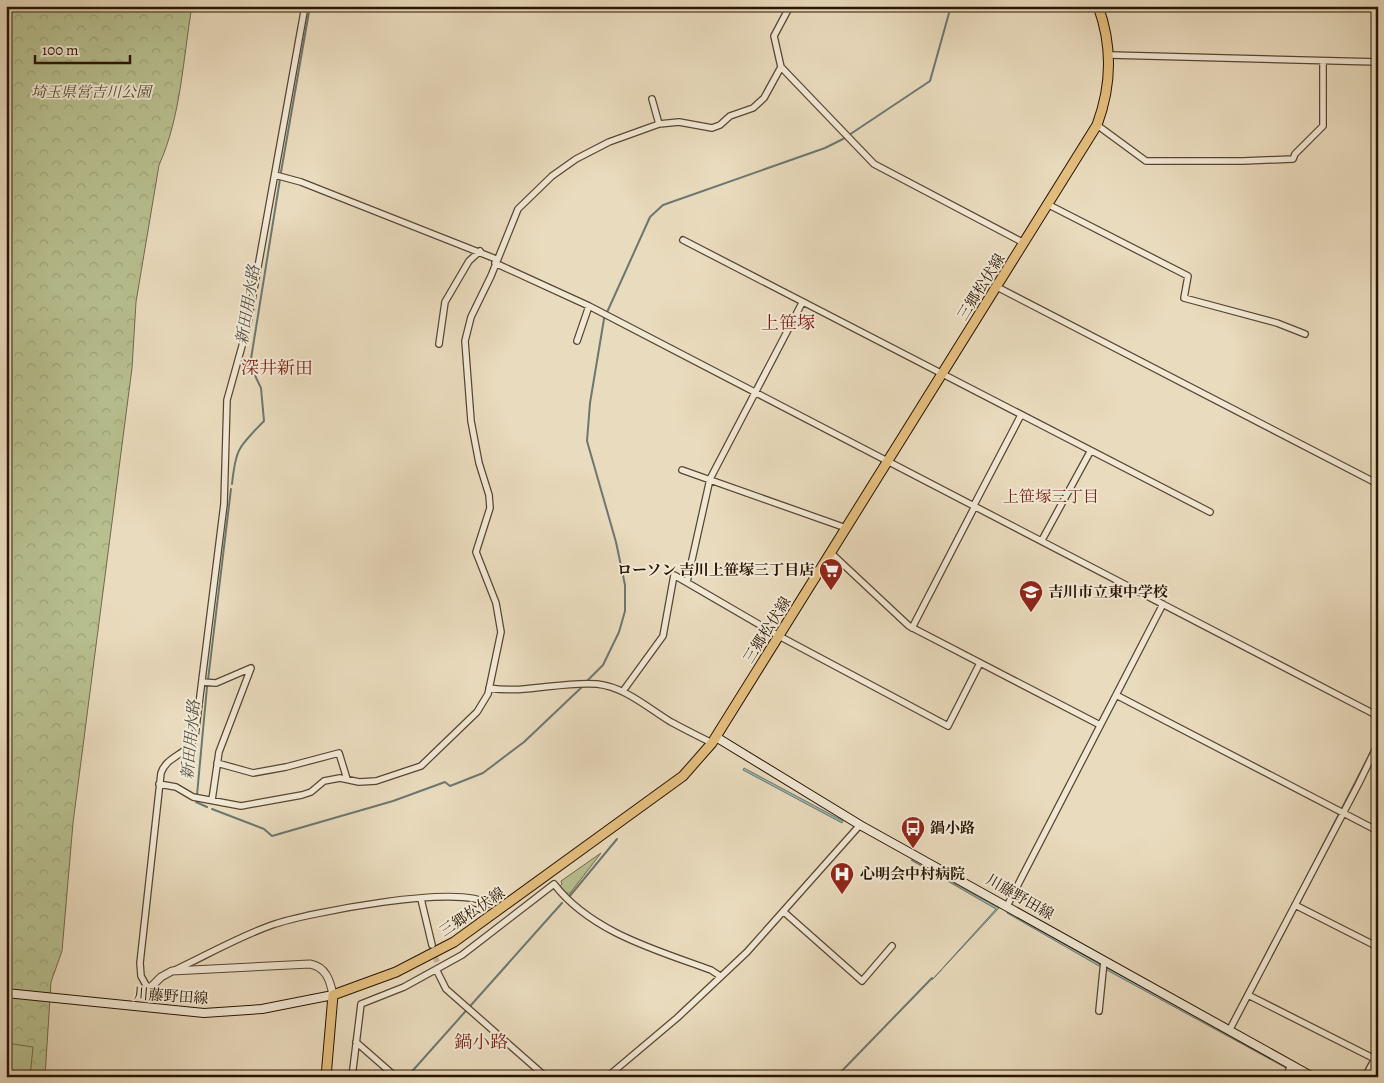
<svg xmlns="http://www.w3.org/2000/svg" width="1384" height="1083" font-family="Alegreya,'Noto Serif JP',serif">
	<style>
		.forest { fill: url(#forest-crowns); stroke: #706a4a }
		.pitch { fill: #b8c090; stroke: #706a4a }
		.water { fill: #9ab9b9; stroke: #6d7770 }
		.lines { fill: none; stroke-linecap: round; stroke-linejoin: round }
		.stream { stroke: #6d7770; stroke-width: 2 }
		.minor-tunnel { stroke: #c3b398; stroke-width: 5.5; stroke-dasharray: 5.5 3; stroke-linecap: butt }
		.minor-casing { stroke: #594632; stroke-width: 8 }
		.tertiary-casing { stroke: #594632; stroke-width: 9 }
		.secondary-casing { stroke: #291503; stroke-width: 10 }
		.primary-casing { stroke: #291503; stroke-width: 11 }
		.minor { stroke: #f1e8d4; stroke-width: 5.5 }
		.tertiary { stroke: #f1e8d4; stroke-width: 7 }
		.secondary { stroke: #f1e8d4; stroke-width: 8 }
		.primary { stroke: #e4be7e; stroke-width: 9 }
		.labels { text-anchor: middle; dominant-baseline: central; stroke-width: 4; stroke-linejoin: round; paint-order: stroke }
		.park-label { font-size: 15px; font-style: italic; fill: #54482d; stroke: #f1e8d4 }
		.street-label { font-size: 15px; fill: #291503; stroke: #f1e8d4 }
		.poi-label { font-size: 15px; font-weight: bold; fill: #291503; stroke: #f1e8d4; text-anchor: start }
		.water-label { font-size: 16px; font-style: italic; fill: #514e43; stroke: #f1e8d4 }
		.neighbourhood-label { font-size: 16px; fill: #7a1f14; stroke: #f1e8d4 }
		.quarter-label { font-size: 18px; fill: #7a1f14; stroke: #f1e8d4 }
	</style>
	<defs>
		<pattern id="forest-crowns" width="20" height="18" patternUnits="userSpaceOnUse" patternTransform="scale(1.25)"><rect width="20" height="18" fill="#b8c090"/><path d="M2 6a3 3 0 1 1 6 0M12 15a3 3 0 1 1 6 0" fill="none" stroke="#9ea47b"/></pattern>
	</defs>
	<rect width="100%" height="100%" fill="#e9dbbd"/>
	<filter id="stains"><feTurbulence type="fractalNoise" baseFrequency=".004" numOctaves="4"/><feColorMatrix values="0 0 0 0 .2 0 0 0 0 .09 0 0 0 0 .02 0 0 0 .5 -.17"/></filter>
	<radialGradient id="worn" r=".72"><stop offset=".6" stop-color="#630" stop-opacity="0"/><stop offset="1" stop-color="#630" stop-opacity=".3"/></radialGradient>
	<path class="forest" d="M6 6H192C183 58 181 117 159 165L136 302 132 368 73 823 62 951 51 982 45 1077H6Z
		M601 853 568 896 560 886 562 884 561 881Z"/>
	<path class="pitch" d="M6 1043 33 1047 30 1077H6Z"/>
	<path class="water" d="M744 768 843 821 842 823 743 770Z
		M911 860 999 908 932 980 996 909Z
		M1007 911 1100 964 1099 966 1007 913Z
		M1106 967 1287 1066 1286 1068 1105 969Z"/>
	<g class="lines">
		<path class="stream" d="M281 172 310 6
			M232 484C236 447 239 447 264 421L261 388 250 365 280 179
			M208 680 231 489
			M586 682 603 665 619 632 625 611V585L616 542 587 441 590 403 604 319 650 217 663 205 825 148 843 139 930 81 951 6
			M197 795 207 687
			M196 802 207 807
			M212 809 264 829 272 836 393 801 445 782 450 786 483 773 524 742 583 686
			M1300 890 1378 738
			M569 897 617 839
			M407 1077 562 903
			M836 1077 932 978"/>
		<path class="minor-tunnel" d="M433 949 437 962"/>
		<g class="minor-casing">
			<path id="minor" d="M996 6H1035
				M1110 55 1378 62
				M781 67 874 164 1024 243
				M652 99 659 124
				M1097 125 1146 161H1243L1293 159 1295 154 1323 126V61
				M275 175 301 182 496 259
				M1049 205 1188 276 1184 298 1277 323 1305 334
				M683 240 1210 512
				M495 263 589 306 1378 716
				M997 287 1378 484
				M577 341 589 306
				M439 344 445 302 469 261 480 251
				M682 470 846 528
				M974 505 1021 415
				M1042 540 1090 452
				M831 553 909 626 1100 725
				M687 582 710 479 802 303
				M912 628 975 506
				M202 682 216 683 251 668 219 752 212 800
				M489 688C526 694 561 681 597 684 625 687 648 708 671 722 684 729 698 736 712 743
				M623 691 663 636 674 575 779 636 948 726 980 663
				M1116 695 1378 831
				M217 763 253 773 286 767 339 753 347 779
				M159 784 176 787 193 797 241 806 302 795 311 792 324 781 340 778 359 782 376 781 421 766 477 712 488 694 501 632 496 603 476 552 490 508 489 495 479 463 471 421 465 341 471 317 491 276 518 209 552 176 576 159 609 142 659 124 679 122 712 128 720 125 730 116 753 108 764 98 781 67 774 36 790 6
				M421 899 432 945
				M1295 905 1378 947
				M1007 906 1163 604
				M784 912 862 981 892 946
				M175 970C207 955 238 937 272 925 306 913 462 883 488 904
				M437 971 446 989 546 1077
				M147 987 141 976 140 963 161 773C167 755 189 755 195 736L224 504 227 400 247 328 305 6
				M1248 995 1375 1059
				M1099 1011 1104 961
				M1229 1031 1359 783 1378 744
				M356 1042 396 1077
				M352 1077 361 1004 404 987 462 955 554 884C591 932 656 950 711 970L720 976
				M607 1077 677 1018 747 952 860 825
				M1288 1077 1290 1064
				M1365 1077 1378 1053"/>
		</g>
		<g class="tertiary-casing">
			<path id="tertiary" d="M147 987H151L161 977 172 971 310 964C326 967 330 980 333 995"/>
		</g>
		<g class="secondary-casing">
			<path id="secondary" d="M716 737 860 825 1313 1077
				M6 993 204 1013 262 1009 333 995"/>
		</g>
		<g class="primary-casing">
			<path id="primary" d="M326 1077 333 995 396 972 454 942 683 776 712 743 1097 125C1112 85 1113 47 1098 6"/>
		</g>
		<use href="#minor" class="minor"/>
		<use href="#tertiary" class="tertiary"/>
		<use href="#secondary" class="secondary"/>
		<use href="#primary" class="primary"/>
	</g>
	<defs>
		<g id="supermarket-pin" transform="scale(1.25)"><path d="M0 17L-7.5 6A9.5 9.5 0 1 1 7.5 6Z" fill="#8f2418" stroke="#f1e8d4"/><path d="M-6-5.5h2.5l.6 2H6L4.5 2H-2.5L-4.4-4H-6ZM-1.5 3.2a1.3 1.3 0 1 0 .1 0ZM3 3.2a1.3 1.3 0 1 0 .1 0Z" fill="#fff"/></g>
		<g id="school-pin" transform="scale(1.25)"><path d="M0 17L-7.5 6A9.5 9.5 0 1 1 7.5 6Z" fill="#8f2418" stroke="#f1e8d4"/><path d="M0-5L7-2L0 1L-7-2ZM-4 1L0 2.5L4 1V4Q0 6-4 4Z" fill="#fff"/></g>
		<g id="bus-pin" transform="scale(1.25)"><path d="M0 17L-7.5 6A9.5 9.5 0 1 1 7.5 6Z" fill="#8f2418" stroke="#f1e8d4"/><path d="M-5-6H5V4H4V6H2V4H-2V6H-4V4H-5ZM-3.5-4V0h7V-4ZM-3.5 1.2v1.5H-2V1.2ZM2 1.2v1.5H3.5V1.2Z" fill="#fff"/></g>
		<g id="hospital-pin" transform="scale(1.25)"><path d="M0 17L-7.5 6A9.5 9.5 0 1 1 7.5 6Z" fill="#8f2418" stroke="#f1e8d4"/><path d="M-5-5h3v3.5h4V-5h3V5h-3V1.5h-4V5h-3Z" fill="#fff"/></g>
	</defs>
	<g fill-rule="evenodd">
		<use href="#supermarket-pin" x="831" y="570"/>
		<use href="#school-pin" x="1031" y="592"/>
		<use href="#bus-pin" x="913" y="828"/>
		<use href="#hospital-pin" x="842" y="874"/>
	</g>
	<g class="labels">
		<g class="park-label">
			<text x="91" y="92">埼玉県営吉川公園</text>
		</g>
		<g class="street-label">
			<text transform="translate(981 287) rotate(-58)">三郷松伏線</text>
			<text transform="translate(767 630) rotate(-58)">三郷松伏線</text>
			<text transform="translate(1020 897) rotate(30)">川藤野田線</text>
			<text transform="translate(472 912) rotate(-34)">三郷松伏線</text>
			<text transform="translate(171 996) rotate(4)">川藤野田線</text>
		</g>
		<g class="poi-label">
			<text x="814" y="570" text-anchor="end">ローソン 吉川上笹塚三丁目店</text>
			<text x="1048" y="592">吉川市立東中学校</text>
			<text x="930" y="828">鍋小路</text>
			<text x="860" y="874">心明会中村病院</text>
		</g>
		<g class="water-label">
			<text transform="translate(248 305) rotate(-81)">新田用水路</text>
			<text transform="translate(191 740) rotate(-85)">新田用水路</text>
		</g>
		<g class="neighbourhood-label">
			<text x="1051" y="497">上笹塚三丁目</text>
		</g>
		<g class="quarter-label">
			<text x="788" y="323">上笹塚</text>
			<text x="277" y="368">深井新田</text>
			<text x="481" y="1042">鍋小路</text>
		</g>
	</g>
	<rect width="1384" height="1083" fill="none" stroke="#e9dbbd" stroke-width="25"/>
	<rect x="8" y="8" width="1369" height="1068" fill="none" stroke="#291503" stroke-width="2.5"/>
	<rect x="12" y="12" width="1359" height="1058" fill="none" stroke="#291503"/>
	<path d="M35 55v8h95v-8" fill="none" stroke="#291503" stroke-width="2.5"/>
	<text x="42" y="55" font-size="15" fill="#291503" stroke="#f1e8d4" stroke-width="4" paint-order="stroke">100 m</text>
	<rect width="100%" height="100%" filter="url(#stains)"/>
	<rect width="100%" height="100%" fill="url(#worn)"/>
</svg>
